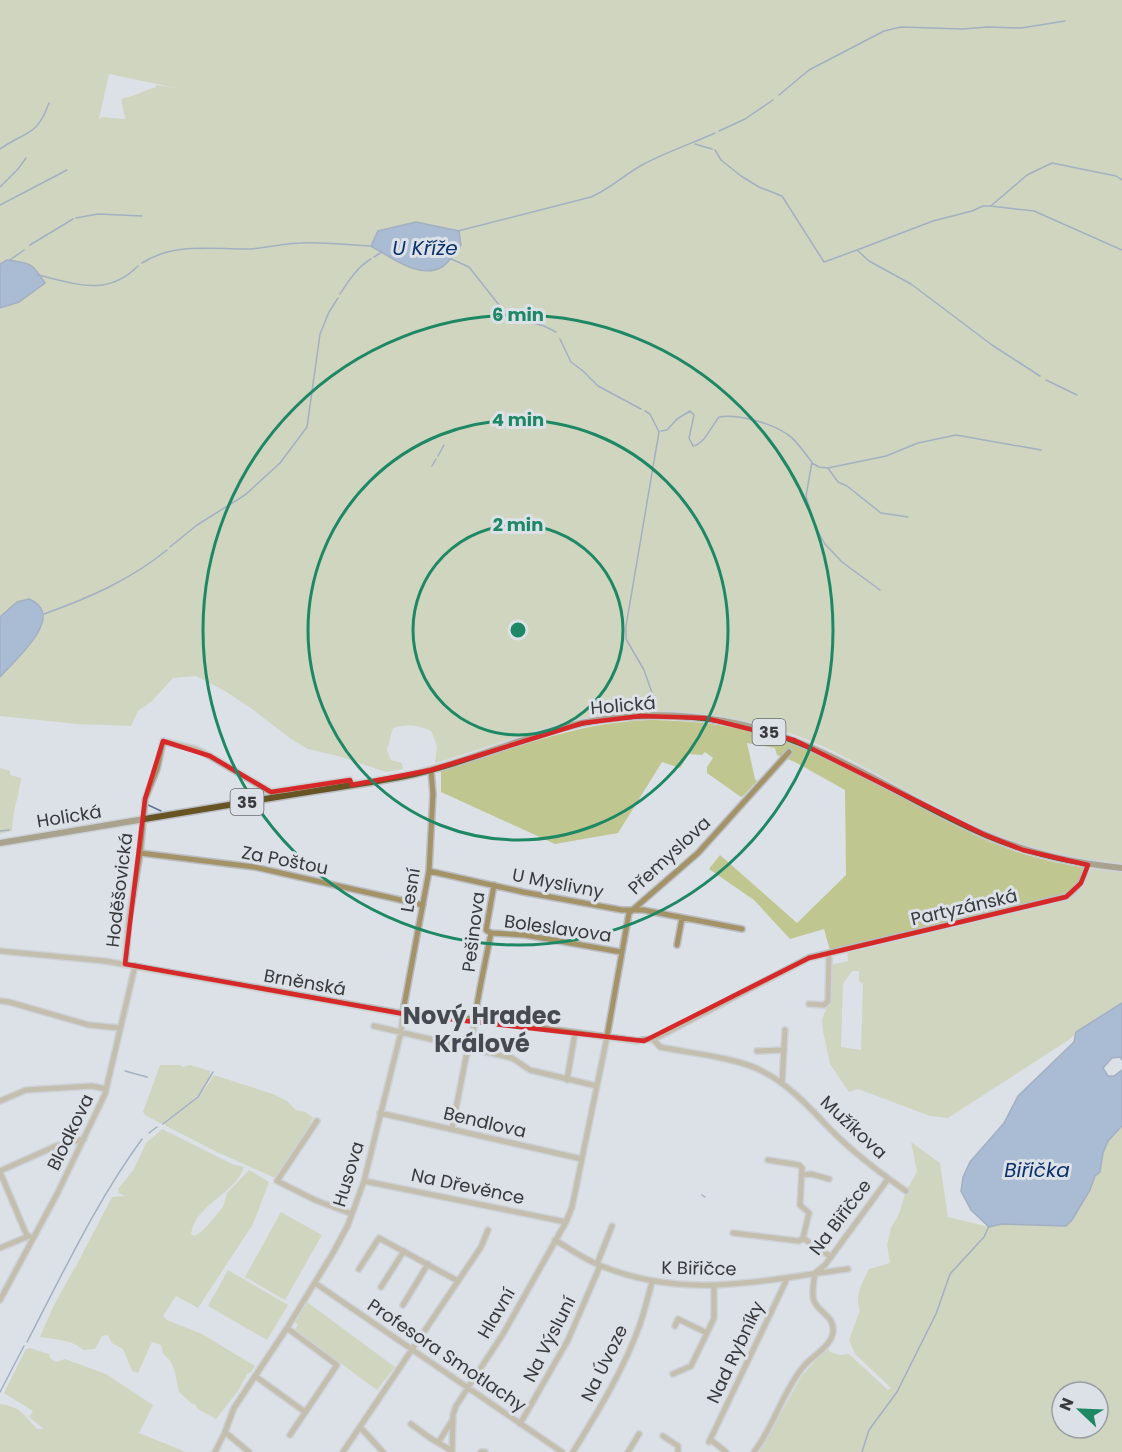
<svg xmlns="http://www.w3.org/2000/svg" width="1122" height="1452" font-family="Poppins,sans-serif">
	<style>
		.green { fill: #bfc68f; fill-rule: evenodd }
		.water { fill: #6e8cbc; stroke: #5e7396; stroke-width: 1.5 }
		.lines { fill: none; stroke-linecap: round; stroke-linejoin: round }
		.stream { stroke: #5e7396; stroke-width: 1.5 }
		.minor-casing { stroke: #bbbfc5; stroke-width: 8 }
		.major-casing { stroke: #bbbfc5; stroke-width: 9 }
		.minor { stroke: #a59368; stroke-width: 5 }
		.major { stroke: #685423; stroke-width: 6 }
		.marked { fill: none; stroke: #d62828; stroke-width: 4.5; stroke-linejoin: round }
		.ring { fill: none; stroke: #1e8865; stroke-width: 3 }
		.labels { text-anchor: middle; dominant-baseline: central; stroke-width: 6; stroke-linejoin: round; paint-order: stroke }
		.shield { fill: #dce1e7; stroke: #686b6f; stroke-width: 1.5 }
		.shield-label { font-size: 16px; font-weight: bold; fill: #37393c }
		.street-label { font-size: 18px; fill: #37393c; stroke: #dce1e7 }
		.water-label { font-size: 20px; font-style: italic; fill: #0a306b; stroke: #dce1e7 }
		.district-label { font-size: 24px; font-weight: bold; fill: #464a50; stroke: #dce1e7 }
		.centre { fill: #1e8865; stroke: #dce1e7; stroke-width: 3 }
		.ring-label { font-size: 18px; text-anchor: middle; font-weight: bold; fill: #1e8865; stroke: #dce1e7; stroke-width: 6; stroke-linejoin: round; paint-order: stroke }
	</style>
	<rect width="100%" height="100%" fill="#dce1e7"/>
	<path class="green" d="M0 0H1122V864C1088 861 1056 856 1024 845 986 834 952 814 917 796 877 775 837 750 795 735 746 718 694 710 643 712 571 714 504 743 436 763H435L437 746 431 731C417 725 408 724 393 728L387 750 391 760 402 763 403 769 386 772 338 756 308 749 291 739 252 709 225 691 196 676 173 678 152 701 138 711 131 726 77 724 0 716V308L19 302 45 283 7 260 0 264ZM109 74 176 88 156 85V87C143 91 134 96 121 99L125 119 102 117 99 119Z
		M653 720C701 721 747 727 792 743 858 767 917 809 981 838 1026 858 1073 868 1122 872V1003L1097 1018 1067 1041 948 1118 930 1116 858 1089 849 1092 830 1064 823 1031 822 1019 829 1002 830 965 848 961 847 947 830 950 824 929 790 939 754 900 709 869 720 855 797 923 846 875 845 790 795 762 777 755 775 748 747 743 755 779 757 781 744 795 741 797 707 773V767L713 758 705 752 702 755 689 754 680 768 662 762 618 833 555 844 441 792V771C511 750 579 721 653 720ZM852 971H859V981L863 984 861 1050 841 1047 843 984Z
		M0 768 10 771V775L21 778C19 796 12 813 12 831L0 834Z
		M160 1065H180L183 1067 190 1065 210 1071V1073C206 1096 180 1110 162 1124L145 1115 143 1112Z
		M214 1075 273 1094 287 1101 296 1110 305 1112 314 1118 310 1122 311 1124 275 1178 217 1152 166 1126 165 1123 200 1096Z
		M1122 1126V1452H759L801 1377 827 1347 830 1352 840 1355 849 1354 888 1390 891 1388 855 1354 849 1340 860 1310C854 1296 863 1281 869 1269L890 1263 887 1245 891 1228 899 1214 906 1191 917 1172 911 1142 940 1163 948 1217 989 1227 1002 1224 1066 1226 1072 1220 1090 1190 1095 1176 1102 1166 1103 1153 1108 1141ZM1062 1392H1098V1428H1062Z
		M162 1129 232 1164 244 1167C234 1196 196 1203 191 1234L194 1236 201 1232 208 1225 223 1207 227 1193 249 1170 269 1182 253 1224 198 1308 176 1296 163 1316 167 1320 202 1334 255 1366 251 1372 247 1374 238 1391 216 1419 198 1409 196 1405 191 1403 179 1392C176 1379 176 1363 163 1354L161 1345 152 1342 138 1373 132 1371 123 1349 112 1343 108 1335 102 1336 95 1349 83 1350C74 1340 53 1339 40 1337L53 1307 75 1267H77L76 1266 112 1197 125 1196 119 1193 118 1189 134 1169 146 1143Z
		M281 1212 322 1235 285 1300 245 1277Z
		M228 1270 288 1305 267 1340 208 1306Z
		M307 1302 395 1367 377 1390 295 1330 298 1324 295 1322 298 1318 300 1319 298 1317Z
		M30 1348 49 1354 50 1358 56 1362 65 1359 106 1374 153 1405 139 1433 186 1452H0V1404C20 1406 25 1416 37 1429H44L29 1417 33 1411 4 1393 26 1349Z"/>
	<path class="water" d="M416 222 459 231 461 245C456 251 449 263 442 267 419 280 391 257 371 246L378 231Z
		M7 260C31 263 32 263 45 283L19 302 0 308V264Z
		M29 599C68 615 15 660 0 677V617L17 602Z
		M1122 1003V1060L1120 1057 1112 1058 1103 1068 1108 1076H1114L1122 1070V1126L1108 1141 1103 1153 1100 1172 1095 1176 1090 1190 1072 1220 1066 1226 1002 1224 989 1227 971 1210 961 1191 963 1177 970 1162 1004 1123 1018 1096 1074 1042 1076 1032Z"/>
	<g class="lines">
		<path class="stream" d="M779 95 809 70 884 31 901 27 963 29 988 27 1021 28 1065 21
			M719 131 745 119 773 100
			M695 144 712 149
			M0 149C25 131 37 137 49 103
			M715 150 721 160 741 176 759 187 782 196 824 262 857 250 869 261 911 284 992 345 1040 376
			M0 187 18 169 26 158
			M0 205 67 170
			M992 205 1027 175 1052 163 1116 176 1122 180
			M76 218 98 214 142 216
			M458 231 591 197C610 189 624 175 642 165 666 152 691 144 715 133
			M30 245 73 219
			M857 250 933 221 972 211 983 206H990L1034 211 1122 250
			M374 257 382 252
			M449 258 469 267 503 310 518 319 544 326 556 332
			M10 260 24 250
			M142 263C173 243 210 249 246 249 264 249 283 243 301 243 324 242 348 245 371 246
			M38 275C76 284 107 297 138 266
			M340 294C348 282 357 267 371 259
			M560 339 571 362 583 371 598 386 641 409
			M1046 380 1077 395
			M645 411 650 414 659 432
			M661 431 667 430 677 419 690 411 694 415 689 438 693 446C704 444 711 427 719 417 738 414 771 423 787 434 797 440 804 453 812 462L806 496 815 526 825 544 842 562 880 590
			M438 456 444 445
			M812 463 819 467 828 468 886 456 918 443 956 435 1041 450
			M432 466 436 459
			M828 468 838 482 847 486 881 513 908 517
			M170 547 197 525 245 495 280 463 307 427 320 334 329 312 338 298
			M44 614C89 598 130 580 167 550
			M657 707 644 670 626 639V626L659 432
			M146 804 161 811
			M0 831 9 830
			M125 1071 147 1077
			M163 1124 198 1097 213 1072
			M149 1133 157 1127
			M702 1195 705 1197
			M27 1342C63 1273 96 1202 142 1139
			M0 1392 24 1346
			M862 1452 869 1430 897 1392 936 1314 950 1274 984 1237 989 1226"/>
		<g class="minor-casing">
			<path id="minor" d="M140 853 254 867 423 905
				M429 871 523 892 622 910H643L742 929
				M491 933 525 935 621 952
				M491 933 486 930 494 885
				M677 945 682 918
				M0 951 105 961 404 1014 475 1019 637 1041 653 1039 666 1033 809 958 1066 897C1079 890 1084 879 1088 865
				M125 964 129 919 140 853 145 799 157 769 163 741 196 749 210 756 271 792 350 780 352 785
				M0 1001 9 1002 89 1025 120 1028
				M809 1004 824 1005 828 1001 829 954
				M374 1026 512 1058 530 1070 597 1086
				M653 1039 660 1047C689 1053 732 1057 758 1069 788 1083 809 1107 831 1130 854 1153 880 1173 906 1191
				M757 1051 784 1050
				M567 1080 575 1033
				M782 1083 785 1030
				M0 1101 26 1090 92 1086 106 1089
				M380 1113 582 1159
				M317 1121 277 1181 315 1200 352 1214
				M452 1129 466 1057C474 1042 473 1028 476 1011 480 985 486 959 491 933
				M768 1160 799 1165 802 1168 800 1205 809 1213 803 1238
				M0 1171 56 1146 84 1139
				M0 1172 27 1236
				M803 1175 811 1174 829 1179
				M364 1181 566 1222
				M733 1233 799 1241 803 1238 831 1257
				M555 1240C570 1249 584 1259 599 1265 685 1301 761 1280 848 1269
				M0 1248 29 1236
				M597 1264 612 1226
				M359 1269 379 1238 458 1281
				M315 1283 562 1452
				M381 1287 404 1251
				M0 1300 57 1194 105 1094 135 966
				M403 1305 428 1264
				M675 1326 678 1319 707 1333
				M287 1328 337 1365 290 1435
				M673 1374 691 1366 707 1333 714 1318V1287
				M255 1376 305 1412
				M411 1424 430 1438 452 1451
				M520 1424 568 1340 600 1266
				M360 1427 383 1452
				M225 1432 249 1452
				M663 1436 678 1446V1452
				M711 1440 726 1452
				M709 1442 787 1279
				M438 1443 453 1419
				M215 1452 225 1432 234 1408 287 1328 333 1253 348 1225 364 1181 401 1032 404 1006 429 871 433 794 431 770
				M343 1452 481 1247 488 1230
				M452 1452 453 1415 456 1406 503 1334 566 1222 572 1207 606 1042 629 913 698 853 789 752
				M481 1452H485
				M573 1452C597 1413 623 1371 639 1327 644 1313 648 1297 652 1282
				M628 1452 639 1434
				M754 1452C774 1426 782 1393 803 1367 812 1356 831 1347 833 1332 835 1316 819 1313 814 1301 811 1293 814 1282 815 1273L825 1265 888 1179"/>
		</g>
		<g class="major-casing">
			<path id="major" d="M0 843C92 827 185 813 277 797 320 790 362 784 405 776 458 765 509 743 561 728 613 713 672 712 724 721 822 738 897 797 986 835 1030 854 1074 863 1122 868"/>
		</g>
		<use href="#minor" class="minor"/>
		<use href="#major" class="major"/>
	</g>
	<path d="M0 0H1122V1452H0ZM641 716 705 718 794 740 983 834 1023 850 1088 865 1081 883 1066 897 809 958 644 1041 404 1014 125 964 145 799 163 741 210 756 271 792 350 780 352 785 431 770 583 723Z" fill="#dce1e7" fill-opacity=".55" fill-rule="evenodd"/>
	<path class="marked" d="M641 716 705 718 794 740 983 834 1023 850 1088 865 1081 883 1066 897 809 958 644 1041 404 1014 125 964 145 799 163 741 210 756 271 792 350 780 352 785 431 770 583 723Z"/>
	<g class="ring">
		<circle cx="518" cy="630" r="105"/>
		<circle cx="518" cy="630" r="210"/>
		<circle cx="518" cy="630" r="315"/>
	</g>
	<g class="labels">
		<g class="shield">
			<rect x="752.5" y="719" width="33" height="26" rx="4.5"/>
			<rect x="230.5" y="789" width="33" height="26" rx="4.5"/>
		</g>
		<g class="shield-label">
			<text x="769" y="732">35</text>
			<text x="247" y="802">35</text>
		</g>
		<g class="street-label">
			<text transform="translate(623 705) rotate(-5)">Holická</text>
			<text transform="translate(69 816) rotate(-9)">Holická</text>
			<text transform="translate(669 855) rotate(-43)">Přemyslova</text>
			<text transform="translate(285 860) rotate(11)">Za Poštou</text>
			<text transform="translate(558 883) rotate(11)">U Myslivny</text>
			<text transform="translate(119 890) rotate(-83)">Hoděšovická</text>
			<text transform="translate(410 890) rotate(-81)">Lesní</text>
			<text transform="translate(964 907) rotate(-13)">Partyzánská</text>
			<text transform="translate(558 928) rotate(8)">Boleslavova</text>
			<text transform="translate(473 932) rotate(-83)">Pešinova</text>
			<text transform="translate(305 982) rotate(10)">Brněnská</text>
			<text transform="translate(485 1122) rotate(13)">Bendlova</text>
			<text transform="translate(854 1127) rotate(43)">Mužíkova</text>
			<text transform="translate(70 1132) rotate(-64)">Blodkova</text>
			<text transform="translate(348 1174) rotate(-73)">Husova</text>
			<text transform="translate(468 1186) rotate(12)">Na Dřevěnce</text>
			<text transform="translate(840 1217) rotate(-53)">Na Biřičce</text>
			<text transform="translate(699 1268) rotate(1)">K Biřičce</text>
			<text transform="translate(496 1313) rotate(-60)">Hlavní</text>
			<text transform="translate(549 1339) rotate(-63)">Na Výsluní</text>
			<text transform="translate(735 1352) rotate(-65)">Nad Rybníky</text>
			<text transform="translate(447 1355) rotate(34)">Profesora Smotlachy</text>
			<text transform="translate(604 1363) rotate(-64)">Na Úvoze</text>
		</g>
		<g class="water-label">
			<text x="425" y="248">U Kříže</text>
			<text x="1037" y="1170">Biřička</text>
		</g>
		<g class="district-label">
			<text x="482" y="1015">Nový Hradec<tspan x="482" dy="28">Králové</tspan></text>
		</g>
	</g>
	<circle cx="518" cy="630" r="9" class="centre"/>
	<g class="ring-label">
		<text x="518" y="321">6 min</text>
		<text x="518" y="426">4 min</text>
		<text x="518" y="531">2 min</text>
	</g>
	<g transform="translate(1080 1410) rotate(293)"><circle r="28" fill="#dce1e7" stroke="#9a9ea3" stroke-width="1.5"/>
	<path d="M0-4.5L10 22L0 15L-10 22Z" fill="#1e8865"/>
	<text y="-9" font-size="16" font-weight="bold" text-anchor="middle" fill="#37393c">N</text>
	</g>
</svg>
